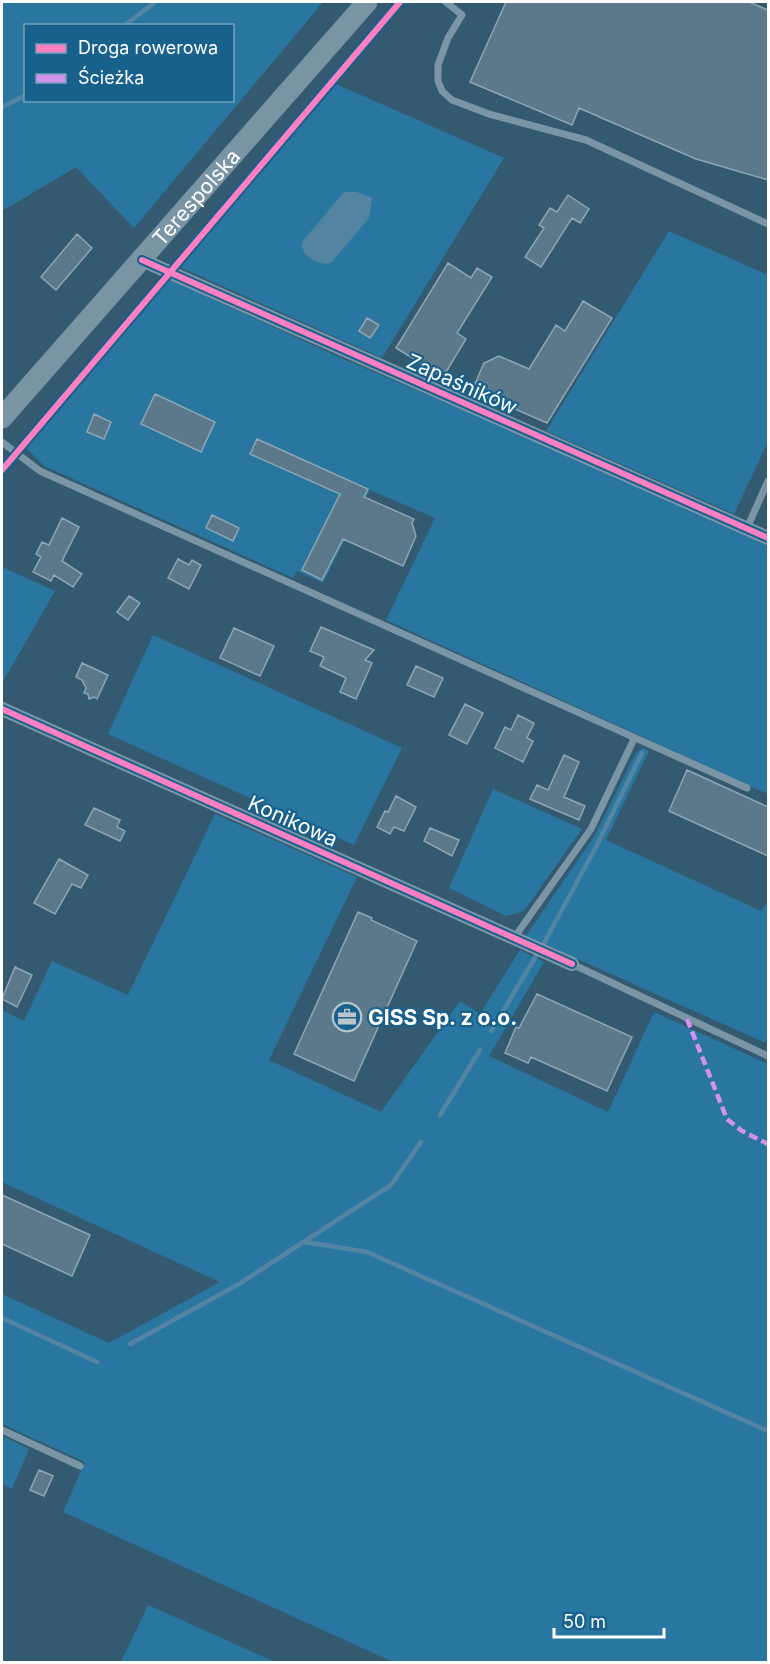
<svg xmlns="http://www.w3.org/2000/svg" width="770" height="1664" font-family="Inter,sans-serif">
	<style>
		.green { fill: #2977a1; fill-rule: evenodd }
		.water { fill: #5385a3 }
		.lines { fill: none; stroke-linecap: round; stroke-linejoin: round }
		.stream { stroke: #5385a3; stroke-width: 4.5 }
		.building { fill: #5b798a; stroke: #8ea6b4; stroke-width: 1.5 }
		.service { stroke: #7a96a6; stroke-width: 7 }
		.minor { stroke: #7a96a6; stroke-width: 14 }
		.primary { stroke: #7994a3; stroke-width: 21 }
		.quiet { stroke: #d193ec; stroke-width: 4.5; stroke-dasharray: 9 4.5; stroke-linecap: butt }
		.cycleway-casing { stroke: #18618c; stroke-width: 10 }
		.cycleway { stroke: #ff80c0; stroke-width: 6 }
		.labels { text-anchor: middle; dominant-baseline: central; stroke-width: 4.5; stroke-linejoin: round; paint-order: stroke }
		.street-label { font-size: 21px; fill: #fff; stroke: #18618c }
		.poi-label { font-size: 21px; font-weight: bold; fill: #fff; stroke: #18618c; text-anchor: start }
	</style>
	<rect width="100%" height="100%" fill="#335a71"/>
	<path class="green" d="M2 2H323L134 228 76 167 2 211ZM26 26H232V100H26Z
		M336 84 504 158 382 358 178 266Z
		M669 231 768 275V442L734 514 546 431Z
		M169 279 341 358 551 447 768 543V794L386 620 435 518 370 490 323 583 297 571 293 578 44 466 25 447Z
		M2 567 55 591 2 683Z
		M153 635 402 748 354 845 108 734Z
		M642 748 649 751 606 840 761 911 768 902V1044L526 936 595 835 636 753Z
		M493 789 582 829 524 911 506 916 449 888Z
		M215 814 357 877 269 1060 381 1112 460 1001 480 1014 520 950 544 962 489 1056 608 1112 654 1012 768 1064V1662H393L63 1512 85 1462 2 1424V1294L109 1343 220 1282 2 1182V1010L24 1021 52 961 128 995Z
		M2 1436 29 1449 12 1489 2 1484Z
		M148 1605 275 1662H121Z"/>
	<path class="water" d="M344 192H357L372 198 369 218 331 263C320 265 305 259 302 247L303 241Z"/>
	<g class="lines">
		<path class="stream" d="M124 26 155 2
			M2 107 26 95
			M544 943 597 845 642 753
			M491 1031 536 956
			M440 1115 480 1050
			M305 1242 367 1252 768 1431
			M2 1318 97 1362
			M130 1344 239 1284 391 1185 421 1142"/>
	</g>
	<path class="building" d="M506 2H749L768 10V180L696 159 579 108 572 125 470 82Z
		M568 195 589 209 580 223 572 218 541 267 525 257 544 228 539 225 550 208 557 212Z
		M77 234 92 248 56 290 41 277Z
		M448 263 471 278 477 268 492 277 457 333 466 339 443 377 396 348Z
		M583 301 612 318 547 423 478 393 474 386 484 363 499 356 529 369 556 325 565 331Z
		M367 318 379 325 370 338 359 331Z
		M155 394 215 422 201 452 141 424Z
		M94 414 111 422 104 439 87 432Z
		M257 439 368 489 364 497 414 519 412 523 416 536 403 566 343 539 322 580 302 570 340 494 250 454Z
		M212 515 239 528 233 541 206 528Z
		M62 518 79 527 62 561 82 574 73 587 54 575 51 581 33 572 41 557 36 554 42 542 49 545Z
		M178 559 189 565 192 560 201 565 189 589 168 578Z
		M129 596 140 603 128 620 117 612Z
		M321 627 374 650 365 660 372 663 356 699 340 692 346 678 320 666 324 657 310 651Z
		M234 628 274 646 260 676 220 658Z
		M82 663 108 675 97 699 94 697 89 699 88 694 84 693 86 688 82 680 76 677Z
		M416 666 443 678 434 697 407 685Z
		M465 704 483 713 467 744 449 735Z
		M518 715 534 723 527 738 533 741 523 762 495 748 505 727 511 730Z
		M564 755 579 762 564 797 585 806 579 820 530 799 537 785 548 790Z
		M687 770 768 807V856L669 811Z
		M396 796 416 807 404 831 394 827 390 834 377 827 385 811 388 812Z
		M94 808 120 820 117 827 125 831 120 841 85 825Z
		M430 828 459 840 452 856 424 841Z
		M59 859 88 875 81 888 72 884 55 914 34 903Z
		M358 912 372 918 371 920 417 941 354 1081 294 1054Z
		M15 967 32 975 17 1007 2 999Z
		M537 994 632 1037 607 1091 531 1057 528 1063 505 1053 516 1027 519 1028Z
		M2 1195 90 1235 72 1276 2 1244Z
		M39 1470 53 1476 44 1496 30 1490Z"/>
	<g class="lines">
		<path class="service" d="M446 2 462 15 448 38 438 65V81L442 91 452 100 489 114 586 140 768 224
			M2 442 40 471 747 788
			M747 528 768 481
			M514 938 591 829 634 739
			M572 964 768 1056
			M2 1430 80 1466"/>
		<path class="minor" d="M142 260 768 538
			M2 709 572 964"/>
		<path class="primary" id="s1" d="M2 418 367 2"/>
		<path class="quiet" d="M687 1019 727 1119 742 1131 768 1144"/>
		<g class="cycleway-casing">
			<path id="cycleway" d="M142 260 768 538
				M2 470 400 2
				M2 709 572 964"/>
		</g>
		<use href="#cycleway" class="cycleway"/>
	</g>
	<defs>
		<g id="office-ring" transform="scale(1.5)"><circle r="9.5" fill="#18618c" stroke="#b8c5cd" stroke-width="1.5"/><path d="M-6-3h4V-5.5h4V-3h4V5H-6ZM-1-4.5V-3h2v-1.5ZM-6 0V1H6V0Z" fill="#b8c5cd"/></g>
	</defs>
	<g fill-rule="evenodd">
		<use href="#office-ring" x="347" y="1017"/>
	</g>
	<g class="labels">
		<g class="street-label">
			<text stroke="none"><textPath href="#s1" startOffset="294">Terespolska</textPath></text>
			<text transform="translate(462 384) rotate(24)">Zapaśników</text>
			<text transform="translate(293 821) rotate(24)">Konikowa</text>
		</g>
		<g class="poi-label">
			<text x="368" y="1017">GISS Sp. z o.o.</text>
		</g>
	</g>
	<rect width="770" height="1664" fill="none" stroke="#ffffff" stroke-width="6"/>
	<rect x="24" y="24" width="210" height="78" fill="#18618c" stroke="#74a0ba" stroke-width="1.5"/>
	<rect x="36" y="44" width="30" height="9" fill="#ff80c0" stroke="#74a0ba" stroke-width="1.5"/>
	<text x="78" y="54" font-size="18" fill="#ffffff">Droga rowerowa</text>
	<rect x="36" y="74" width="30" height="9" fill="#d193ec" stroke="#74a0ba" stroke-width="1.5"/>
	<text x="78" y="84" font-size="18" fill="#ffffff">Ścieżka</text>
	<path d="M554 1628v9h110v-9" fill="none" stroke="#ffffff" stroke-width="3"/>
	<text x="563" y="1628" font-size="18" fill="#ffffff" stroke="#18618c" stroke-width="4.5" paint-order="stroke">50 m</text>
</svg>
